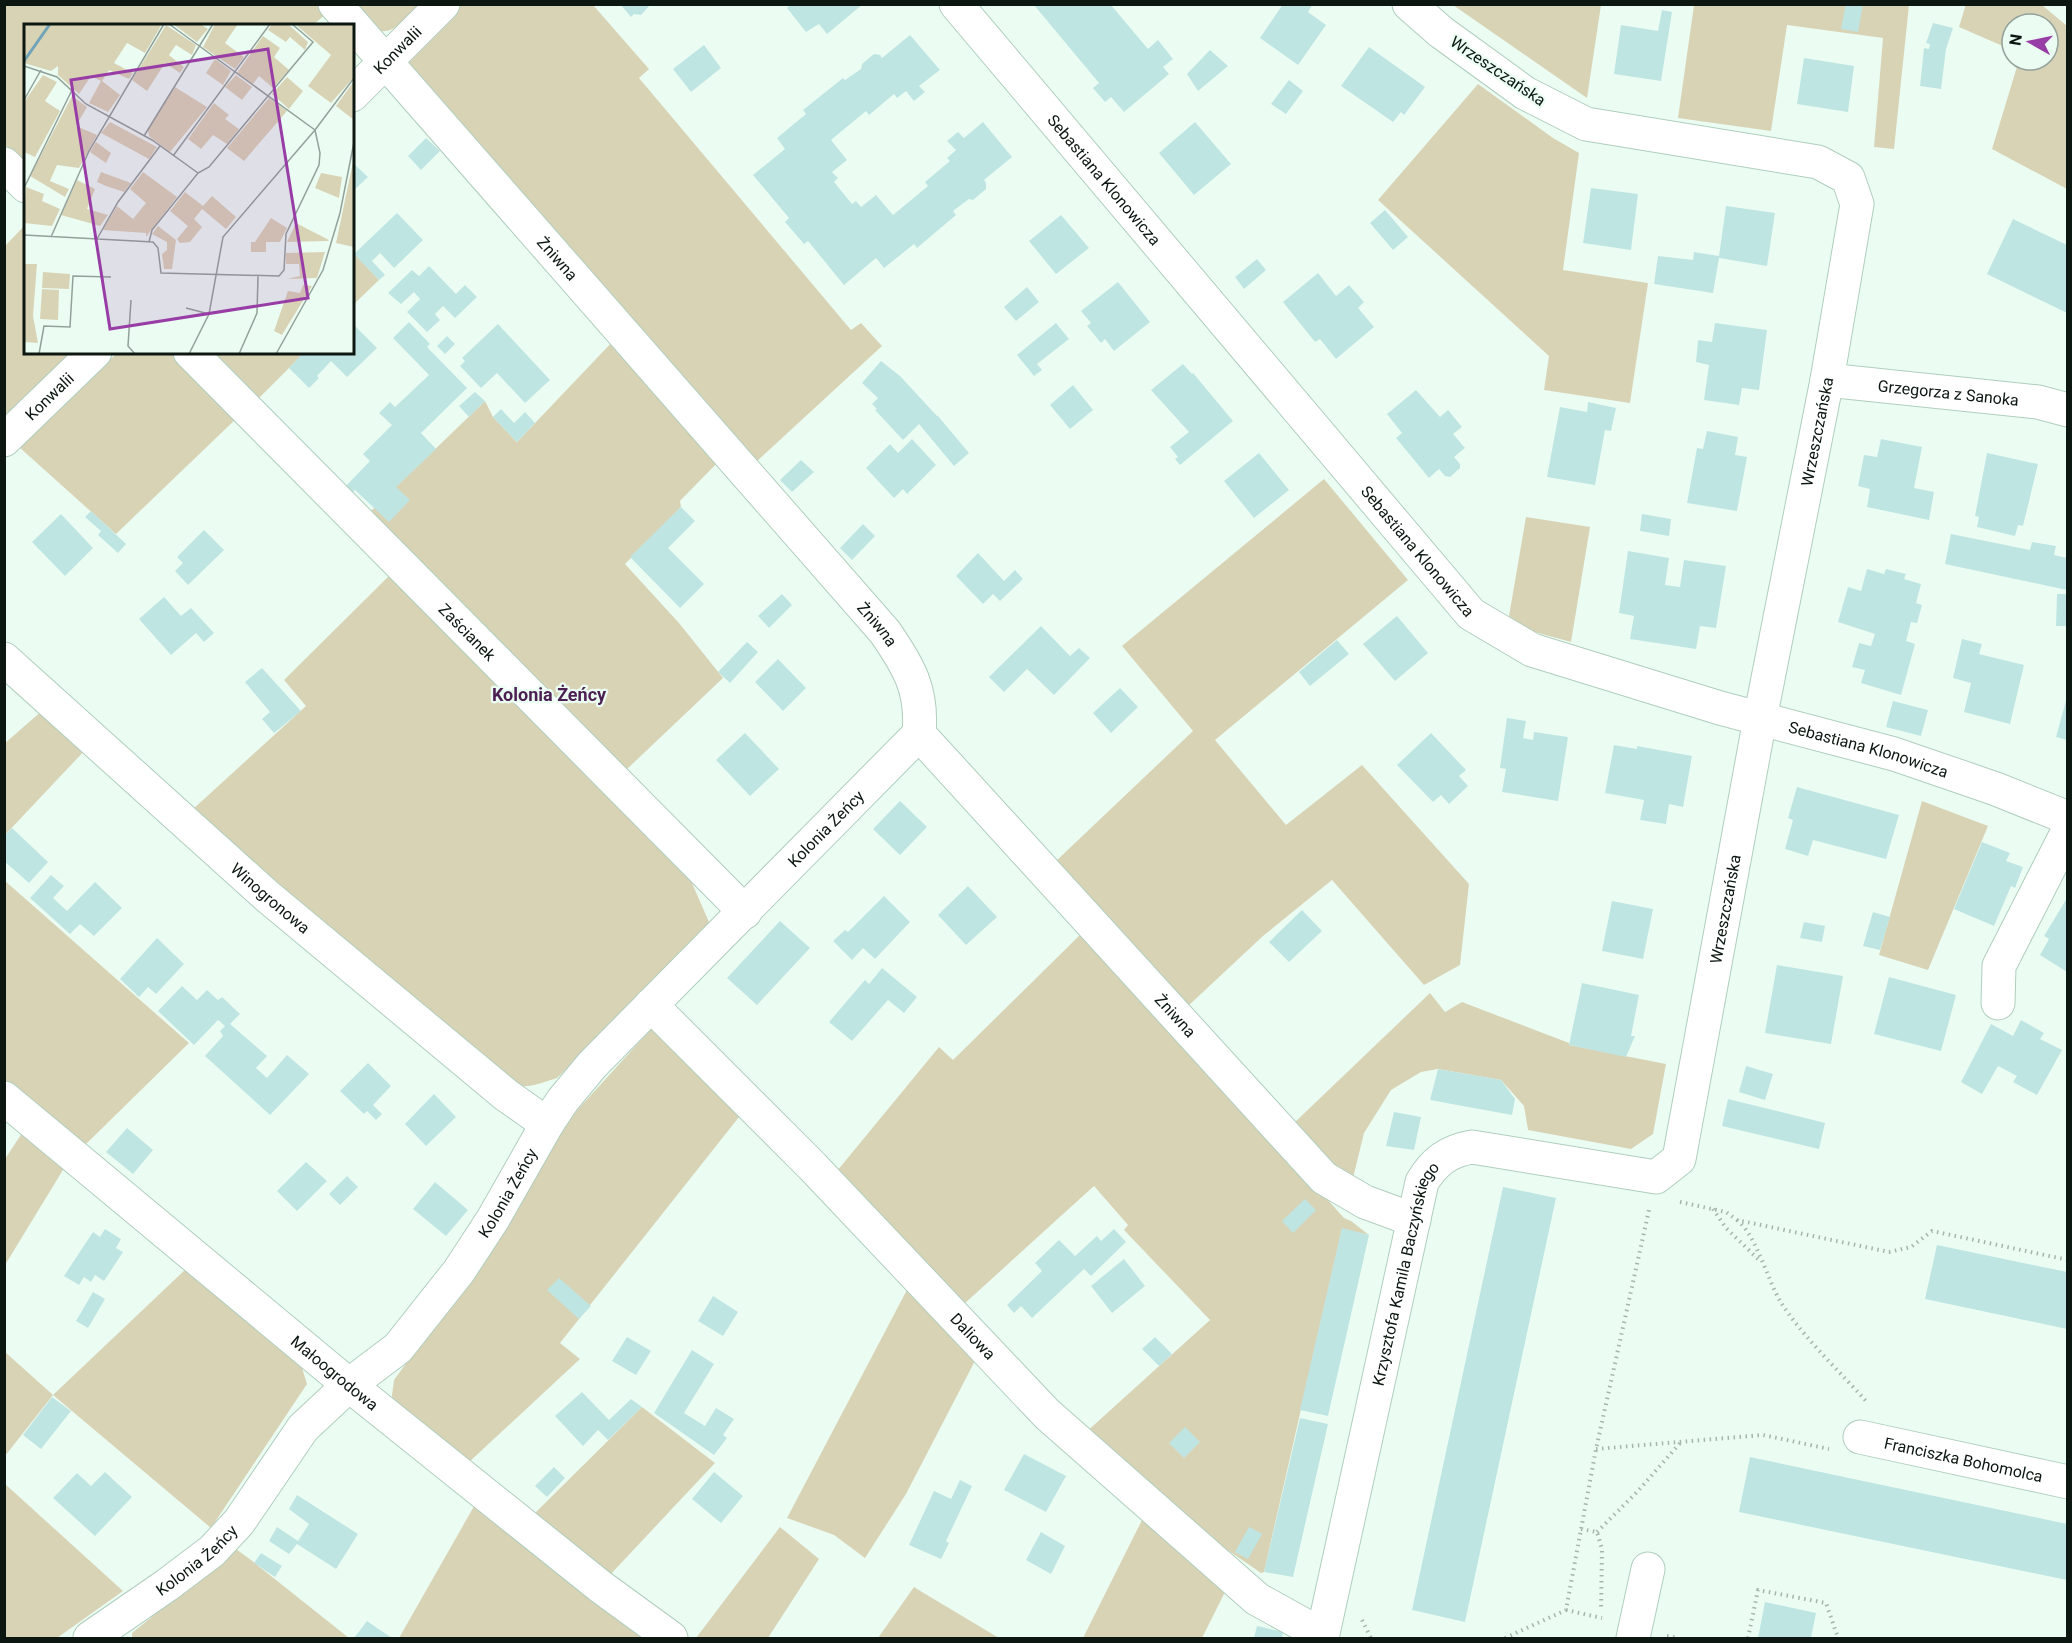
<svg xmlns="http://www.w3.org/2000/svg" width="2072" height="1643" font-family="Roboto,sans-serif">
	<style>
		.green { fill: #d9d3b6 }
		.building { fill: #bfe5e3 }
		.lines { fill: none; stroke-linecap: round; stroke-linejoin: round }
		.minor-casing { stroke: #b0cebd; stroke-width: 35 }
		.path { stroke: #a5b5ac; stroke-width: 4; stroke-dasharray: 1.5 4.5; stroke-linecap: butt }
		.minor { stroke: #fff; stroke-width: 33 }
		.labels { text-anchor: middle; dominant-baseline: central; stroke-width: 4.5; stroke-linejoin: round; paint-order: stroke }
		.street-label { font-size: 16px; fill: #0c1711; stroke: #ebfdf3 }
		.neighbourhood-label { font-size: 18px; font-weight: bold; fill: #4c1f52; stroke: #ebfdf3 }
		.inset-river { fill: none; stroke: #70a3b7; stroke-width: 3 }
		.inset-road { fill: none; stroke: #92a199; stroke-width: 1.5 }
		.view { fill: #993da6; fill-opacity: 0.15; stroke: #993da6; stroke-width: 3 }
		.inset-edge { fill: none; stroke: #0c1711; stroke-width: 3 }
	</style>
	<rect width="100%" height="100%" fill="#ebfdf3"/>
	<path class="green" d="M319 4 327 13 312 26H26L25 167 5 145 4 5Z
		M1966 4 2042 5 2067 26V189L1992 149 2019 60H2048V24H2012V50L1959 27Z
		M352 5H421C409 16 390 41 372 27 364 22 358 11 352 5Z
		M453 5H593L649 69 639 78 851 330 861 323 882 346 755 463 401 62Z
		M1453 5H1601L1587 98Z
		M1694 5H1909L1894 149 1874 147 1883 38 1787 25 1771 131 1678 118Z
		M1478 84 1553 138 1579 153 1563 270 1648 283 1630 403 1544 390 1549 356 1378 200Z
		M25 225 26 352 82 353 5 427V246Z
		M353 252 379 280 353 305Z
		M615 339 720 460 680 501 681 507 625 564 679 623 723 678 625 771 370 512 485 401 493 417 517 442Z
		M117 353H174L239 416 116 534 19 447Z
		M209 353H304L257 400Z
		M1324 479 1408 580 1215 740 1286 825 1362 765 1469 884 1460 965 1424 985 1332 880 1263 936 1187 1007 1055 862 1193 731 1122 646Z
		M1526 517 1590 527 1571 642 1531 631 1509 616Z
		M395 570 631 810 692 883 712 929 557 1078C539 1084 524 1090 505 1084L192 810 306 706 284 680Z
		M44 709 88 747 4 836V744Z
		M1922 801 1988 826 1928 970 1879 955Z
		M4 880 189 1043 83 1147 5 1083Z
		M1085 930 1344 1218 1351 1221 1369 1235 1342 1229 1264 1572 1261 1573 1197 1529 1084 1434 1210 1320 1124 1230 1128 1225 1094 1186 963 1305 837 1171 939 1047 953 1060Z
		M1430 993 1445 1012 1462 1002 1569 1043V1045L1666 1064 1653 1134 1631 1149 1528 1130 1524 1106 1501 1080 1438 1069 1421 1072 1391 1090 1364 1133 1352 1182 1336 1173 1293 1124Z
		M652 1028 743 1112 560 1343 580 1359 467 1464 393 1406 392 1395 394 1380 470 1275 560 1129Z
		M24 1130 66 1165 5 1265V1159Z
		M188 1267 300 1361 307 1384 211 1528 53 1395 5 1456 4 1351 53 1395Z
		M909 1286 977 1357 906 1494 865 1558 834 1535 787 1518Z
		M642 1407 715 1463 609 1576 532 1516Z
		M4 1483 123 1591 57 1638H5Z
		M477 1501 655 1638H399Z
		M1143 1518 1225 1592 1202 1638H1083Z
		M780 1527 819 1559 768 1638H696Z
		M236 1549 251 1560 349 1638H132V1633Z
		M914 1587 922 1592 999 1638H878Z"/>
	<path class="building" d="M620 4H651L641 15 634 14 631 17Z
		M791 4H863L827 34 819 24 806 32 787 8Z
		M1283 4H1313L1308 12 1326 25 1298 65 1260 38Z
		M1846 4H1863L1858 32 1841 29Z
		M1034 5H1111L1148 49 1158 40 1173 59 1163 67 1169 74 1124 112 1111 97 1105 102 1093 88 1099 83Z
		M1662 10 1672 12 1661 81 1614 74 1621 25 1658 31Z
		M1933 23 1953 28 1946 49 1941 89 1920 86 1924 48 1929 49 1930 44 1926 43Z
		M910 35 940 70 919 86 925 92 914 101 906 91 897 98 894 94 869 115 866 111 831 140 847 160 832 172 838 178 834 182 852 204 856 201 861 207 876 195 893 215 928 186 925 182 950 161 947 158 956 150 947 141 958 132 964 138 983 122 1012 157 984 180 986 183V189L973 200 969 199 953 211 956 215 917 248 914 244 884 268 876 258 844 285 808 241 804 244 785 222 789 218 753 175 785 149 777 138 806 114 803 110 843 78 845 80 861 69 862 64 874 54 880 55 882 58Z
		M704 45 721 68 691 92 673 69Z
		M1369 47 1425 87 1404 115 1401 112 1393 122 1341 86Z
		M1210 50 1228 66 1198 91 1187 74Z
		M1804 58 1854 66 1848 112 1797 104Z
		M1289 80 1303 91 1286 114 1271 104Z
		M1195 122 1231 164 1194 195 1159 153Z
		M426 138 440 151 421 170 408 156Z
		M352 162 368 177 352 192Z
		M1591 188 1638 194 1631 250 1583 243Z
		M1726 206 1775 213 1767 266 1719 258 1713 293 1654 284 1658 256 1693 260 1694 252 1719 256Z
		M1385 210 1408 237 1393 250 1370 223Z
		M397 213 423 240 394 268 380 253 372 261 385 275 379 280 354 254Z
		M1061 215 1089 248 1056 274 1029 241Z
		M2013 219 2067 245V313L1987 274Z
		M1257 259 1266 270 1244 289 1235 277Z
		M429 266 456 294 465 285 477 297 455 318 443 306 435 314 440 320 427 332 407 312 420 299 414 292 401 304 388 293 412 270 419 276Z
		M1318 273 1336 296 1349 285 1364 302 1358 308 1374 327 1336 359 1320 339 1315 342 1283 302Z
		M1118 282 1150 322 1114 351 1105 339 1101 343 1087 326 1091 323 1081 311Z
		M1027 287 1039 302 1016 321 1004 307Z
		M409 322 430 344 427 347 467 388 421 433 436 449 396 487 410 500 389 522 355 490 351 494 344 488 370 461 363 454 392 425 379 413 390 402 395 407 429 375 393 338Z
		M1056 323 1069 339 1037 364 1042 370 1034 376 1017 355Z
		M1715 323 1767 330 1759 390 1742 388 1739 405 1704 400 1709 365 1696 362 1698 340 1712 342Z
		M498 324 550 380 525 403 497 373 481 388 460 366 465 361 462 358Z
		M354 325 377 348 347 377 331 361 317 376 319 378 309 388 289 368 304 352H352Z
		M447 336 455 344 445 354 437 346Z
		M881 361 900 376 937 416H938L969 453 954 466 919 424 903 440 875 410 877 409 872 404 878 398 862 383Z
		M1183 364 1192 374 1193 373 1233 421 1180 465 1175 459 1178 457 1170 447 1189 432 1151 390Z
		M1073 385 1093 410 1070 429 1050 405Z
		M1416 390 1440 417 1448 410 1462 427 1453 434 1465 448 1454 457 1460 464V468L1450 477 1445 476 1439 469 1429 478 1396 438 1402 433 1387 414Z
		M475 392 485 401 469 417 459 406Z
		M1588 402 1616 408 1611 431 1605 430 1595 485 1547 477 1560 407 1587 412Z
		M501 409 514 423 525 412 535 423 517 442 493 417Z
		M1707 431 1738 437 1735 455 1747 457 1737 511 1687 503 1697 448 1703 449Z
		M912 439 936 465 907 494 903 489 894 498 866 468 890 444 898 453Z
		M1881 439 1922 447 1914 488 1934 492 1929 520 1867 507 1870 489 1858 486 1864 455 1877 457Z
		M1259 453 1289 490 1254 518 1224 481Z
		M1987 453 2038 464 2023 526 2018 525 2015 536 1977 527 1979 517 1975 516Z
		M801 460 814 472 792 492 780 480Z
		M681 507 695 521 668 548 704 584 680 608 630 557Z
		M91 511 126 544 118 553 98 535 101 531 85 517Z
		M61 514 93 548 65 576 32 542Z
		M1642 514 1671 519 1669 536 1640 531Z
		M863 524 875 536 852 560 840 548Z
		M204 530 224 550 188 585 175 571 183 563 177 557Z
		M1951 534 2030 550 2032 542 2056 546 2054 555 2067 558V590L1945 564Z
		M1628 551 1669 558 1665 585 1680 587 1684 560 1726 566 1716 628 1700 626 1696 649 1630 639 1634 616 1619 613Z
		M978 553 1004 581 1015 570 1023 579 1000 601 993 594 983 604 956 576Z
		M1867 569 1884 574 1886 569 1906 574 1904 579 1921 584 1916 603 1922 605 1917 623 1911 622 1906 641 1915 644 1901 695 1861 683 1865 670 1852 667 1859 643 1871 646 1875 634 1838 622 1848 587 1861 591Z
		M782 594 792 605 769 628 758 616Z
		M2057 594H2067V626H2056Z
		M164 597 181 616 191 608 214 633 204 642 196 633 171 655 139 619Z
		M1397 616 1428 653 1395 681 1363 644Z
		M1041 626 1070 656 1079 648 1090 658 1054 695 1027 669 1004 692 989 677Z
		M1962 639 1982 644 1979 654 2024 665 2010 724 1964 712 1971 683 1953 678Z
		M1337 640 1349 654 1310 686 1299 672Z
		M747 642 758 652 730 683 718 672Z
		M778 659 806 688 783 711 755 682Z
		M262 668 301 711 274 733 262 719 270 712 245 682Z
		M1120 688 1138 707 1111 733 1093 713Z
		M2067 697V740L2056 737Z
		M1893 701 1928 710 1921 736 1886 727Z
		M1507 718 1526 721 1523 738 1533 740 1534 732 1568 737 1558 801 1502 792 1506 769 1500 768Z
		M745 733 779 769 750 796 716 760Z
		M1431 733 1466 770 1459 776 1468 786 1449 804 1441 795 1433 802 1397 765Z
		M1614 745 1637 749V746L1692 756 1683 807 1669 804 1666 824 1640 820 1644 800 1605 793Z
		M1797 787 1899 815 1886 859 1813 840 1808 856 1785 849 1793 820 1788 818Z
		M900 801 927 827 900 855 873 829Z
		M12 828 48 862 29 883 4 861V836Z
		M1982 842 2010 853 2006 861 2023 867 2015 888 2011 886 1994 926 1954 909Z
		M51 875 64 886 53 898 67 911 95 882 122 908 94 936 80 924 70 934 30 898Z
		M968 886 997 917 966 945 938 915Z
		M884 896 910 922 875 959 863 948 852 960 833 941 845 930 848 932Z
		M2067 898V972L2040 955 2049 939 2044 936Z
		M1612 901 1653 909 1643 959 1602 951Z
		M1302 910 1322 931 1289 962 1269 942Z
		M1873 912 1890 917 1880 950 1863 946Z
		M780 921 810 948 757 1005 727 978Z
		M1804 922 1825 926 1822 942 1800 938Z
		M157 938 184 964 156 994 148 987 139 997 120 979Z
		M1777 965 1843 976 1831 1044 1765 1033Z
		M882 968 917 997 904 1013 888 1000 852 1041 829 1022 865 980 869 984Z
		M1889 977 1956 995 1941 1051 1874 1034Z
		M1582 983 1639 995 1631 1036H1635L1626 1057 1569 1045Z
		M182 986 197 1000 207 990 218 1000 222 997 240 1014 230 1024 267 1056 256 1068 267 1078 287 1055 309 1074 270 1115 205 1056 223 1036 220 1031 225 1026 218 1020 194 1045 158 1011Z
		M2021 1020 2044 1033 2040 1039 2062 1050 2037 1095 2013 1082 2017 1076 1998 1066 1982 1094 1961 1082 1991 1024 2013 1036Z
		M368 1063 391 1086 373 1105 382 1114 376 1120 367 1111 364 1114 340 1091Z
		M1746 1066 1773 1074 1765 1100 1739 1092Z
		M1438 1069 1501 1080 1515 1099 1512 1115 1430 1100Z
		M434 1094 456 1117 426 1146 405 1124Z
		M1728 1099 1825 1123 1819 1149 1722 1126Z
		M1394 1112 1421 1117 1414 1150 1386 1146Z
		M127 1128 153 1150 133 1174 106 1152Z
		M306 1162 327 1181 297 1211 277 1191Z
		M347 1176 358 1187 340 1205 329 1194Z
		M435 1182 468 1210 446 1236 413 1209Z
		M1503 1187 1556 1198 1465 1622 1412 1610Z
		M1305 1199 1316 1210 1293 1233 1282 1221Z
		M1342 1228 1369 1235 1328 1416 1300 1410Z
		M105 1229 121 1239 116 1248 123 1252 104 1281 95 1275 91 1282 84 1277 79 1285 64 1276 93 1232 100 1237Z
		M1114 1229 1126 1242 1091 1276 1084 1269 1032 1318 1021 1306 1014 1313 1007 1305 1042 1271 1035 1263 1059 1240 1075 1256 1097 1236 1101 1241Z
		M1937 1245 2067 1272V1329L1925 1299Z
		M1124 1259 1145 1286 1112 1313 1091 1286Z
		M559 1278 591 1306 579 1319 547 1290Z
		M93 1292 105 1299 88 1328 76 1321Z
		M713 1296 738 1312 723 1336 698 1321Z
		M627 1337 651 1351 636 1375 612 1361Z
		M1155 1337 1172 1354 1159 1366 1142 1349Z
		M692 1350 714 1364 684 1413 705 1426 716 1408 734 1419 723 1435 727 1438 714 1455 654 1413Z
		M582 1392 609 1420 631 1399 642 1407 608 1440 598 1430 583 1446 555 1416Z
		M52 1397 71 1411 41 1449 23 1435Z
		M1300 1418 1328 1424 1293 1577 1264 1572Z
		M1185 1427 1200 1442 1184 1458 1169 1443Z
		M1024 1454 1066 1476 1046 1512 1004 1490Z
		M1750 1457 2067 1524V1580L1739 1512Z
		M554 1467 565 1478 547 1497 535 1486Z
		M105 1472 132 1497 95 1536 53 1498 77 1473 91 1486Z
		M714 1472 743 1496 721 1523 692 1499Z
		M960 1480 972 1486 946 1541 949 1543 941 1559 909 1545 934 1491 951 1499Z
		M297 1495 358 1534 336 1569 297 1544 289 1554 269 1541 277 1527 298 1541 309 1524 289 1509Z
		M1249 1527 1262 1534 1248 1559 1235 1552Z
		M1041 1532 1065 1546 1051 1574 1026 1560Z
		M261 1553 282 1566 275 1577 254 1563Z
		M1765 1602 1816 1613 1811 1638H1758Z
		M367 1621 377 1628 392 1638H354Z
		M1257 1626 1283 1632 1282 1638H1254Z"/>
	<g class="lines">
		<g class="minor-casing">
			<g id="minor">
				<path id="s1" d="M335 4 885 632C909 667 923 690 919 734L1324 1178 1365 1202 1414 1220"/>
				<path id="s2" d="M956 4 1471 614 1532 650 1720 708 1894 754 1996 789 2068 818"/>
				<path id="s3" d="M352 95 443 4"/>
				<path d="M4 164 26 186"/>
				<path id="s4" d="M190 352 745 912"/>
				<path id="s5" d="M1827 380 2038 402 2068 410"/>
				<path id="s6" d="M4 440 95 352"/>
				<path id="s7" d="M4 659 267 896 506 1095 547 1124"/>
				<path d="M1998 1003 1999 966 2068 831"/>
				<path id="s8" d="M651 1005 813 1167 1047 1414 1257 1599 1322 1635"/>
				<path id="s9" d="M4 1098 349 1385 601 1587 671 1638"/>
				<path id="s10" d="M1860 1437 2068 1482"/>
				<path id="s11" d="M90 1638 167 1585 212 1551 239 1522 303 1428 349 1385 398 1348 459 1271 493 1219 547 1124 563 1100 592 1065 919 734"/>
				<path id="s12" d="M1322 1638 1422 1182C1434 1162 1448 1151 1472 1147L1656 1177 1679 1159 1760 719 1827 380 1857 204 1848 178 1818 162 1586 124 1525 93 1441 32 1409 4"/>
				<path d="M1633 1638 1648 1569"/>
			</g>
		</g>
		<path class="path" d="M1680 1202 1726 1212 1737 1220 1889 1252 1911 1247 1932 1231 2068 1260
			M1713 1209 1726 1228 1758 1259
			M1737 1220C1756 1235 1767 1278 1780 1301 1802 1336 1839 1371 1867 1402
			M1596 1449 1763 1435 1829 1449
			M1581 1529 1597 1532 1602 1549 1601 1611
			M1597 1532 1638 1491 1681 1442
			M1566 1610 1602 1618
			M1362 1620 1371 1638
			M1667 1636 1678 1638
			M1505 1638 1566 1610 1596 1449 1649 1210
			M1748 1638 1758 1590 1826 1603 1838 1638"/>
		<use href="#minor" class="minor"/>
	</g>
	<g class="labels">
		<g class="street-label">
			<text stroke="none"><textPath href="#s3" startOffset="64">Konwalii</textPath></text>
			<text transform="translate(1498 71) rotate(34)">Wrzeszczańska</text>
			<text stroke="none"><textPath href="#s2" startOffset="230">Sebastiana Klonowicza</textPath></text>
			<text stroke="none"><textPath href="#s1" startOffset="338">Żniwna</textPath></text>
			<text stroke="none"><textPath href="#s5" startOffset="122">Grzegorza z Sanoka</textPath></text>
			<text stroke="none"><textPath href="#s6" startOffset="63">Konwalii</textPath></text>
			<text stroke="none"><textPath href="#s12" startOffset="1486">Wrzeszczańska</textPath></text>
			<text stroke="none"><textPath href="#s2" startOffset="716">Sebastiana Klonowicza</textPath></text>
			<text stroke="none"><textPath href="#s1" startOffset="824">Żniwna</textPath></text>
			<text stroke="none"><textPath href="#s4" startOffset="394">Zaścianek</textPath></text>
			<text stroke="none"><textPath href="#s2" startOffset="1220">Sebastiana Klonowicza</textPath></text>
			<text stroke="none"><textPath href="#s11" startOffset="1104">Kolonia Żeńcy</textPath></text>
			<text stroke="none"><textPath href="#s7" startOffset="358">Winogronowa</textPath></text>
			<text stroke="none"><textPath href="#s12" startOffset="1000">Wrzeszczańska</textPath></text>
			<text stroke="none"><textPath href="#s1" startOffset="1326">Żniwna</textPath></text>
			<text stroke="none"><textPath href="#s11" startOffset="618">Kolonia Żeńcy</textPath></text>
			<text stroke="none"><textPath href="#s12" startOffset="374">Krzysztofa Kamila Baczyńskiego</textPath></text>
			<text stroke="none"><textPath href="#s8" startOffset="462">Daliowa</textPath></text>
			<text stroke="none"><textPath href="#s9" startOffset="430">Małoogrodowa</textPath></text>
			<text stroke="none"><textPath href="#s10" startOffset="106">Franciszka Bohomolca</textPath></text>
			<text stroke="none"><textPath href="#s11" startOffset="132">Kolonia Żeńcy</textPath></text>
		</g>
		<g class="neighbourhood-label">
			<text x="549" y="694">Kolonia Żeńcy</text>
		</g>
	</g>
	<g transform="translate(24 24)">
		<rect width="330" height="330" fill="#ebfdf3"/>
		<path d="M0 0H138L121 29 103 19 90 39 109 49 105 55 85 46 78 57 96 71 84 88 65 79 77 57 67 52 55 70 34 51V42L27 47 0 39ZM149 0H176L184 5 173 18ZM191 0H214L201 19 220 33 211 45 179 23ZM248 0H264L284 18 281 26 266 13 262 18 244 6ZM271 0H330V53L307 79 284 62 307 31ZM142 1 172 21 168 31 152 21 145 31 160 43 156 49 141 39 123 67 108 56ZM239 12 256 24 250 33 265 46 249 64 235 52 229 60 213 49ZM191 35 207 47 199 61 182 49ZM19 51 33 58 21 77 36 87 11 133 0 128V78ZM212 51 228 63 218 76 201 63ZM263 53 279 67 265 85 248 70ZM330 57V96L312 82ZM151 63 183 83 146 128 125 112 124 106ZM48 72 63 83 52 102 73 111 55 144 33 141 26 157 45 165 41 173 6 152ZM245 74 263 87 220 137 203 124ZM190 79 205 91 201 95 215 105 203 120 189 111 177 125 164 115ZM86 98 133 123 125 135 77 109ZM72 118 87 129 82 139 66 128ZM330 133V223L312 219ZM77 148 107 159 100 168 82 162 73 158ZM119 148 153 173 122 213V209L79 206 93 182 109 195 122 179 106 165ZM297 149 318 153 315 174 291 164ZM53 156 71 165 63 185 84 191 76 202 37 191ZM2 163 20 170 18 177 36 185 28 202 0 199ZM161 168 179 182 188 172 212 193 202 205 178 185 170 195 178 203 166 218 156 219 153 215 164 202 146 187ZM247 194 263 204 256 218H242V228H227V218H231ZM272 199 305 216 304 217 263 218ZM134 202 152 216 148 245H140L138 230 143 226V218L128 210ZM301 228 293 254 263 255 276 252 275 240H262V229ZM0 240H13L9 292 14 319 0 318ZM19 248 46 250 45 265 18 264ZM279 261 288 262 258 311 250 307 264 267 276 269ZM18 265 35 266 34 296 16 295Z" fill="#d9d3b6"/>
		<path class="inset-river" d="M0 37 26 0"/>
		<path class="inset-road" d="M145 0 291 106M0 42 33 53 62 80 128 116 174 149M0 76 17 46M120 112 189 0M149 132 246 0M0 164 48 66M0 211 129 218 134 224 137 249 255 252 260 246 262 210 295 141 296 129 291 106M27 213 65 127 140 0M73 215 94 178 136 122M125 218 128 206 174 149 185 143 289 18 268 0M107 276 104 322 111 330M162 284 185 290M15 330 20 302 46 303 49 252 87 253M165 330 185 290 199 213 291 106 330 54M215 330 233 289 234 252M252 330 299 246 316 189 330 118"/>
		<path class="view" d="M244 25 284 274 86 305 47 56Z"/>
		<rect width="330" height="330" class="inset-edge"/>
	</g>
	<rect width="2072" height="1643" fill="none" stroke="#0c1711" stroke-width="12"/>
	<g transform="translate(2030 42) rotate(279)"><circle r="28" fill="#ebfdf3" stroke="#92a199" stroke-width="1.5"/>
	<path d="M0-4.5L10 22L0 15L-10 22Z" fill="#993da6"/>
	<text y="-9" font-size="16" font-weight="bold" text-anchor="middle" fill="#0c1711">N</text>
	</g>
</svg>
